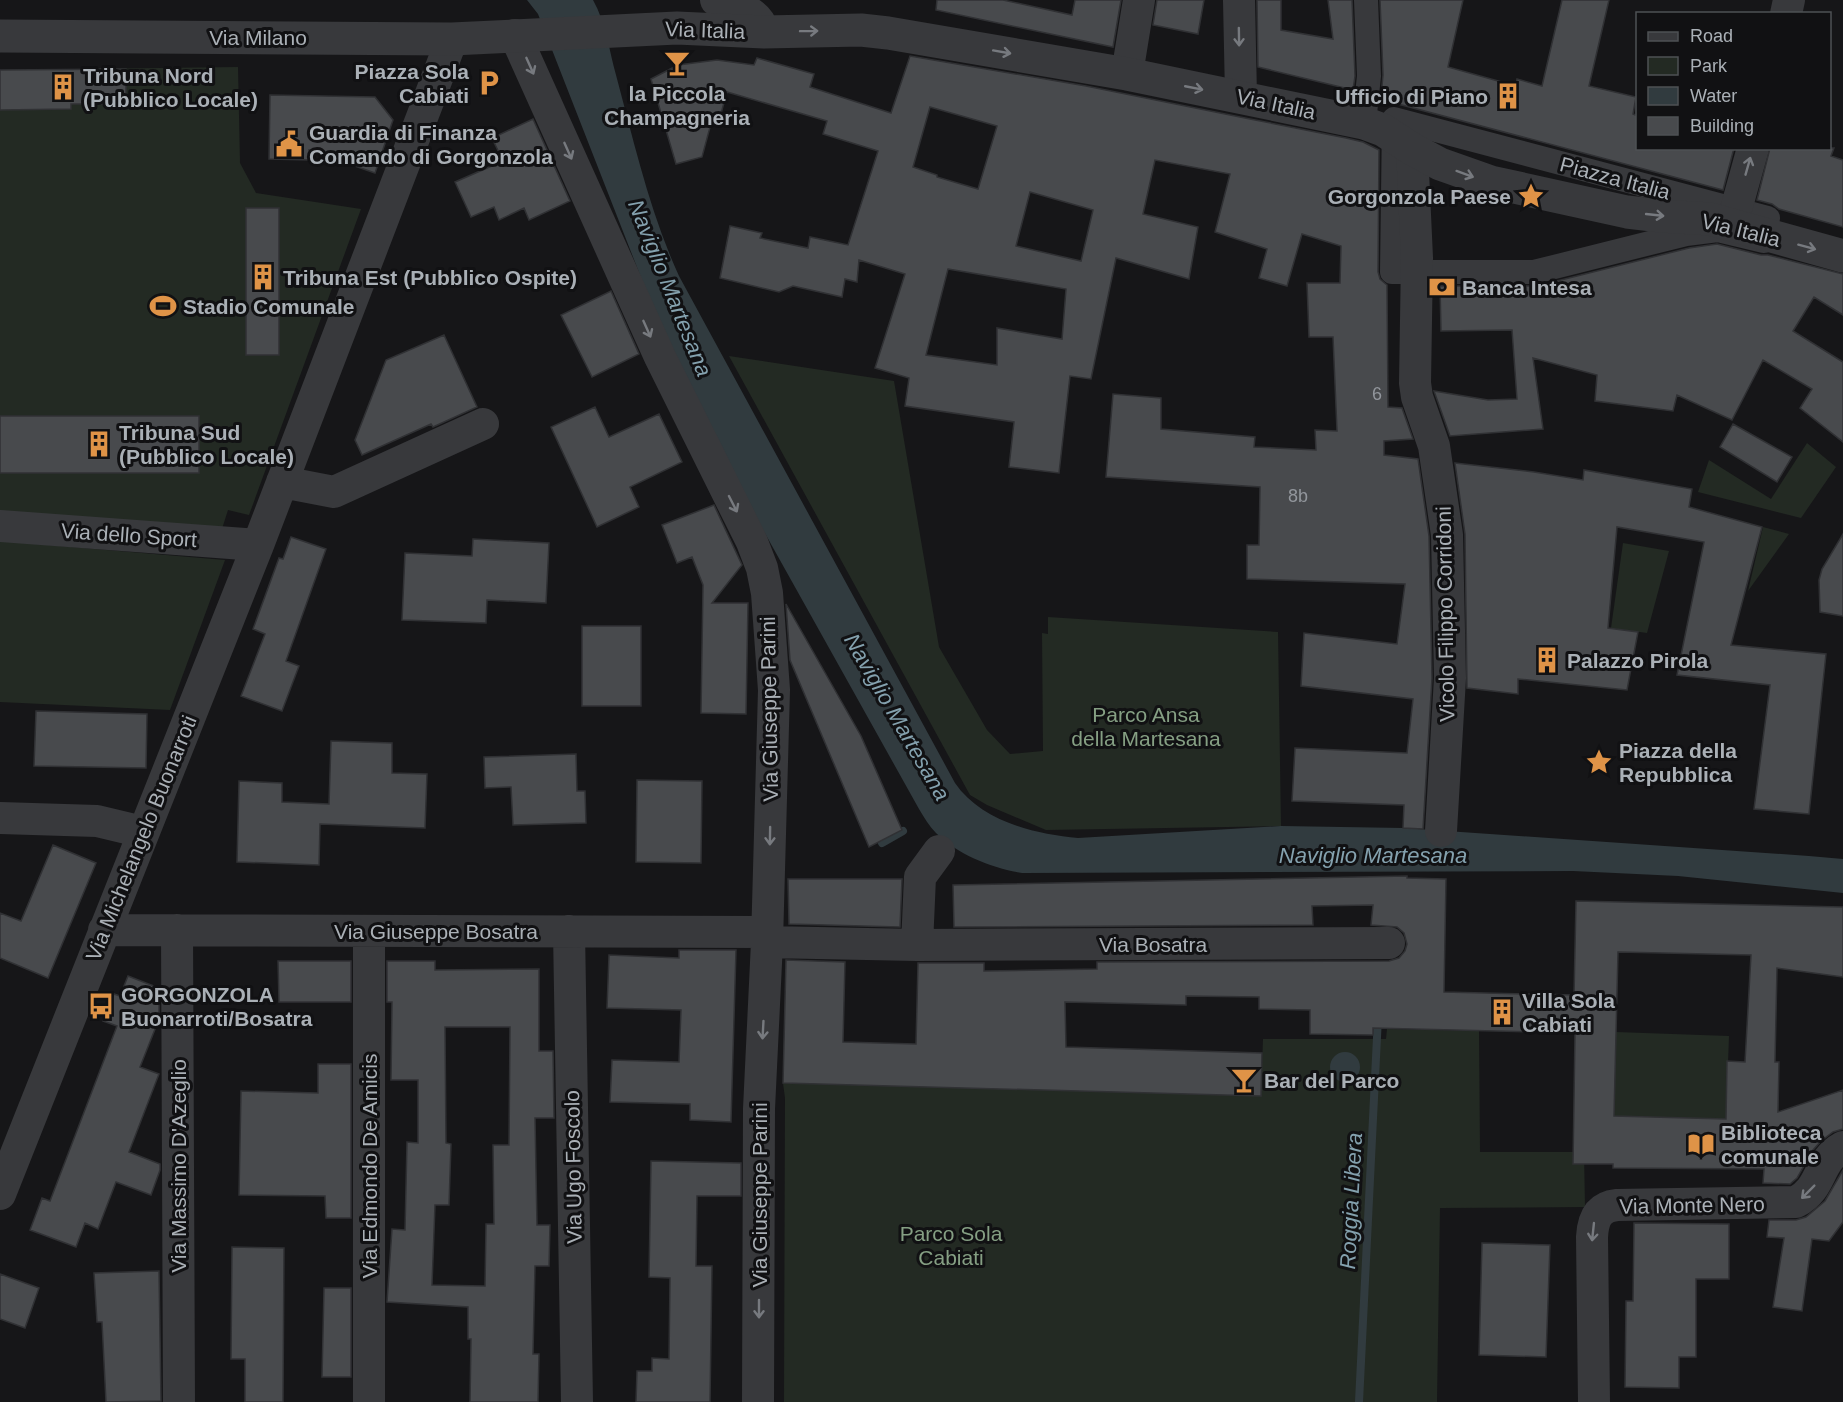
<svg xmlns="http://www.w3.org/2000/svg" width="1843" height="1402" font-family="Helvetica,sans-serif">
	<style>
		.green { fill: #232a23 }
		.water { fill: #313b3f }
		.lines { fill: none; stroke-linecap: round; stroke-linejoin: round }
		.stream { stroke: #313b3f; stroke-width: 8 }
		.building { fill: #484a4d; stroke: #303134; stroke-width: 1.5; fill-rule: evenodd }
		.pedestrian { stroke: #38393c; stroke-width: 24 }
		.minor { stroke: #38393c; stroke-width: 32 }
		.tertiary { stroke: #38393c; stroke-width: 33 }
		.oneway { stroke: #777a7f }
		.labels { text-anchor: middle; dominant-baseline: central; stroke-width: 6; stroke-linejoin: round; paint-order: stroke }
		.number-label { font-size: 18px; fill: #92969c }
		.street-label { font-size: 21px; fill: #aab0b6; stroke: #111113 }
		.poi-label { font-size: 21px; font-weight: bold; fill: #aab0b6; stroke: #111113; text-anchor: start }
		.park-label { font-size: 21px; fill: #859f83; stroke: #111113 }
		.water-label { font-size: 22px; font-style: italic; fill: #84a1ae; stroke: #111113 }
	</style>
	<rect width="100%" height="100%" fill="#161618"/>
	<path class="green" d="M238 67 240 163 256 193 361 209 249 515 228 510 221 532 0 514V70Z
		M729 356 894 381 939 647 987 730 1010 754 1043 751 1042 633 1048 634V617L1278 632 1281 826 1046 830 987 805 970 795Z
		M1807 443 1836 467 1801 518 1698 492 1709 460 1771 499Z
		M1763 527 1789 534 1748 591Z
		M0 541 225 560 170 710 0 702Z
		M1623 543 1669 551 1647 633 1611 628Z
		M1387 1029 1479 1031 1480 1152H1584L1585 1207 1440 1208 1437 1402H784L785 1098 783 1083 1261 1096 1263 1039H1386Z
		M1616 1032 1729 1036 1726 1119 1614 1116Z"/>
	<path class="water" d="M527 0H593C606 23 609 50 616 75 634 142 650 213 679 276L955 783C981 821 1034 834 1078 838L1281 826 1403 828 1809 856 1843 859V893L1678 876 1573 871 1022 873C992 868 958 855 936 833 929 826 924 817 919 809L685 390 538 14Z
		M1330 1067a15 15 0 1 1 30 0a15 15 0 1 1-30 0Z"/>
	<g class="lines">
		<path class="stream" d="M882 843 903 831
			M1359 1402 1378 1017"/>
	</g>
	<path class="building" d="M937 0H1003L1072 15 1075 0H1121L1113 47 936 10Z
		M1157 0H1204L1198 34 1153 25Z
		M1257 0H1281V30L1333 39 1328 0H1352L1355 76 1353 90 1258 67Z
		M1380 0H1463L1448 67 1516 86 1517 79 1542 86 1562 0H1609L1589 86 1636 97 1633 114 1638 116V148H1734L1723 190 1383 100 1381 97 1383 75Z
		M910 56 1086 86 1250 119 1346 138 1363 142 1379 150 1378 272 1380 279 1387 285 1388 407 1402 408 1413 439 1384 441V455L1418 459 1429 536 1432 678 1423 829 1403 828 1404 805 1292 801 1295 748 1407 753 1413 699 1301 686 1304 633 1397 644 1405 584 1247 579V545H1259L1260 487 1106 477 1113 394 1161 398V429L1255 437 1254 447 1316 450 1315 430 1337 431 1333 337H1309L1307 283H1340L1341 246 1302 234 1287 286 1259 278 1267 249 1215 232 1230 174 1155 160 1143 214 1198 227 1189 279 1116 258 1091 379 1070 376 1059 473 1009 467 1014 422 905 406 909 378 875 368 905 274 859 260 857 282 845 279 842 297 793 286 779 292 720 278 730 226 762 233 760 238 808 248 810 237 848 245 878 151 823 134 827 121 727 92 720 117 713 116 702 157 676 164 651 79 678 65 717 60 754 65 757 58 814 74 810 87 891 113ZM930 107 997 126 978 189 937 177V175L913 167ZM1030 192 1093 210 1081 261 1016 246ZM948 269 1066 289 1062 339 997 328V365L926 355Z
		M126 69V104H71V109L0 110V70Z
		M270 95 375 97 393 120 375 173 309 150V160L269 159Z
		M533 119 570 201 529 220 524 208 499 220 494 207 471 217 455 182 503 161 492 138Z
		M1770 148H1834L1831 156 1843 160V227L1779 209 1772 204 1757 200Z
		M246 208H279V355H246Z
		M1717 244 1761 255H1768L1843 274V315L1814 297 1793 331 1843 362V442L1800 408 1812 389 1763 360 1732 420 1677 395 1673 411 1595 401 1597 375 1533 358 1543 429 1450 436 1434 391 1488 400 1517 399 1512 330 1441 331 1440 286H1537L1689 248Z
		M611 291 639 354 592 377 561 315Z
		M444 335 477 407 433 427 431 424 362 455 355 440 386 360Z
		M595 407 609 437 659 414 682 462 630 487 639 507 597 527 551 427Z
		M0 416H199V473H0Z
		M1733 424 1792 457 1777 482 1720 447Z
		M1455 463 1534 472 1583 480 1584 470 1692 489 1689 507 1762 527 1731 645 1826 654 1809 814 1754 809 1770 685 1677 675 1704 542 1617 527 1608 628 1638 632 1627 690 1518 679V694L1467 688 1465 534Z
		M714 505 742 565 712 603H748L746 714 701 713 703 585 692 557 677 563 662 525Z
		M1843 534V616L1820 612 1819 580 1822 569Z
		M291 537 326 549 286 661 299 666 282 711 241 696 265 634 253 629 279 558 283 559Z
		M473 539 549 543 546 603 487 600 486 623 402 620 405 553 472 556Z
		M786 604 861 736 902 830 869 847 790 660Z
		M582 626H641V706H582Z
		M36 711 147 714 146 768 34 766Z
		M331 741 392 743V773L427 774 425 828 320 824 319 865 237 862 239 781 282 783V802L329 804Z
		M576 754 577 791H585L586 823 513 825 511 787 485 788 484 757Z
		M637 780 702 781 701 863 636 862Z
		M53 845 96 863 48 978 0 958V913L21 921Z
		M1407 876V878L1446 879 1444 992 1574 995 1576 901 1843 907V977L1777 968 1775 1062H1779L1778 1112 1843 1090V1129L1833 1132 1821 1141 1813 1150 1797 1178 1790 1184 1763 1183 1764 1169 1613 1168V1164H1573L1575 1033 1373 1028V1035L1310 1034V1010L1259 1009V997L1186 996V1005L1065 1002 1066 1047 1262 1053 1261 1096 783 1083 786 960 845 962 843 1042 916 1044 918 963H984V971L1097 969V962L1389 961 1399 958 1405 951 1407 944 1404 933 1397 927 1371 925 1373 905 1312 906 1313 925 954 927 953 885ZM1618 952 1751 955 1745 1062 1727 1061 1726 1119 1614 1116Z
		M788 879H902L900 927 789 924Z
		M679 950H736L731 1122 690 1120V1104L610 1102 612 1060 679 1062 681 1010 607 1008 609 955 679 958Z
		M278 961H351V1002H279Z
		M387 961H435V970L539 969V1051H553L554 1118H535L537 1225H550L549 1266H535L533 1354H539L538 1402H470L471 1339H468V1307L387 1302 392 1229 405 1230 407 1142 418 1143V1080H391L392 1002H387ZM445 1027H510L509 1145H493L494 1224H486L485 1286 432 1285 435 1205H449L451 1144 446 1143Z
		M128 976 159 988V1019L140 1067 159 1074 129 1152 160 1164V1170L151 1195 116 1182 98 1229 85 1223 76 1247 30 1230 42 1198 50 1201 117 1026 103 1021 114 994 120 996Z
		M318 1064H351V1218H326L325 1196 239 1195 241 1091 318 1093Z
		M651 1161 741 1163V1196H697L696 1266H712L710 1402H636L637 1371H652V1358L669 1359 670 1278 649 1277Z
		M1843 1170V1222L1829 1241 1812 1239 1802 1311 1773 1307 1784 1238 1767 1237 1769 1220H1796L1806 1217 1825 1201Z
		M1634 1223 1729 1224V1279H1696V1357H1679V1388L1625 1387 1626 1301H1633Z
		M1482 1243 1550 1245 1546 1357 1479 1355Z
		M232 1247 284 1248 283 1402H245V1359H231Z
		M159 1271 161 1401 106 1402 102 1322H97L94 1273Z
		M0 1274 39 1288 25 1328 0 1319Z
		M324 1288H351V1377H322Z"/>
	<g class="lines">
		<path class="pedestrian" d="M1394 119 1768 218 1764 241 1718 230 1686 234 1534 272H1392Z
			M1364 123 1369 76 1366 0"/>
		<path class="minor" d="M716 0C736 7 757 9 764 32
			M1239 0 1241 96
			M1786 14 1789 0
			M515 35 660 357 752 542 762 568 767 593 774 690 767 942 759 1109 758 1402
			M1127 74 1139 0
			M1412 149 1417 258 1415 383 1417 397 1434 446 1447 535 1450 678 1441 831
			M1732 224 1753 148
			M282 482 334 492 483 424
			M0 526 258 545
			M0 818 97 821 143 832
			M104 930 768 932
			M177 930 179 1402
			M569 931 577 1402
			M767 942 917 945 1389 943
			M917 945 920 877 939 851
			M0 1194 258 545 452 39
			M369 1402V931
			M1594 1402 1592 1237C1593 1219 1598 1207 1617 1205L1796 1202C1824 1187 1816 1162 1843 1147"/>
		<path class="tertiary" d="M0 36 452 39 677 28 764 32 861 30 888 33 1127 74 1364 123 1383 130 1412 149 1440 164 1491 182 1627 212 1661 216 1710 219 1843 256"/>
	</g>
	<defs><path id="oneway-shaft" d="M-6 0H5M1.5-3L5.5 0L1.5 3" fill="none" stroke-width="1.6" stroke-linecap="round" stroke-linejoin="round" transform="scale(1.5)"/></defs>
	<g class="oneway">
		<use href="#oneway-shaft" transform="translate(809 31) rotate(-1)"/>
		<use href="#oneway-shaft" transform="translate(1239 37) rotate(89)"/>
		<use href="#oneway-shaft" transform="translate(1002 52) rotate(10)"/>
		<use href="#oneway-shaft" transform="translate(530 66) rotate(66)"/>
		<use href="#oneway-shaft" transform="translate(1194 88) rotate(11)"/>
		<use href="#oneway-shaft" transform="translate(568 151) rotate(66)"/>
		<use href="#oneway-shaft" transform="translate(1748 166) rotate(-74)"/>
		<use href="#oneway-shaft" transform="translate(1465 174) rotate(20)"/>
		<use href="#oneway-shaft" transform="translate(1655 215) rotate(6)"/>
		<use href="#oneway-shaft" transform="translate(1807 247) rotate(15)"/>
		<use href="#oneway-shaft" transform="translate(647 329) rotate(66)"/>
		<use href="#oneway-shaft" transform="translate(733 504) rotate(63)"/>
		<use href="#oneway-shaft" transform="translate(770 836) rotate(91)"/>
		<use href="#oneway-shaft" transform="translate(763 1030) rotate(93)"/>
		<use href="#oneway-shaft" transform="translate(1808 1192) rotate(135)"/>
		<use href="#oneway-shaft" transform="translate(1593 1232) rotate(96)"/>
		<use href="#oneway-shaft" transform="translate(759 1309) rotate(90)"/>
	</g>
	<defs>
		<g id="bar-bare" transform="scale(2.07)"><path d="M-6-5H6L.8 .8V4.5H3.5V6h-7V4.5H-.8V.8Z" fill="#df9347" stroke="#111113" stroke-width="2.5" paint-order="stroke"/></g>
		<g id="parking-bare" transform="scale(2.07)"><path d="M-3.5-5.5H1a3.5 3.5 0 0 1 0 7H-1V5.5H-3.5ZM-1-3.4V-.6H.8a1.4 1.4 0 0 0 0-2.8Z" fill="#df9347" stroke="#111113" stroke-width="2.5" paint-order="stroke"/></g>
		<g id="building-bare" transform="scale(2.07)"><path d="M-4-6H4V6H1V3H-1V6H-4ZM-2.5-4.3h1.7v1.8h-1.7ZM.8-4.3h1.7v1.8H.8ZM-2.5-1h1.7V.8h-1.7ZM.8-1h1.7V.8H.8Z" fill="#df9347" stroke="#111113" stroke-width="2.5" paint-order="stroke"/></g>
		<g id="civic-bare" transform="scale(2.07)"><path d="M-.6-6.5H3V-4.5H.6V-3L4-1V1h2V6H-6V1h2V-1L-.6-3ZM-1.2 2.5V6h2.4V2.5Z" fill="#df9347" stroke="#111113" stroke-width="2.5" paint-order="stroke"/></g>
		<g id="sight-bare" transform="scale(2.07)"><path d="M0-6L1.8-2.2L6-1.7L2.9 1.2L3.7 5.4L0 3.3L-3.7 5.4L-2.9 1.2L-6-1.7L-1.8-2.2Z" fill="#df9347" stroke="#111113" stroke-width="2.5" paint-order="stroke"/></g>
		<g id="bank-bare" transform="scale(2.07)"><path d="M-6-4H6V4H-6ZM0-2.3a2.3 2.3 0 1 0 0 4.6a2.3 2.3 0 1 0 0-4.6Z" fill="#df9347" stroke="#111113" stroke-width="2.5" paint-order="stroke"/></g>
		<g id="stadium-bare" transform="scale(2.07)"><path d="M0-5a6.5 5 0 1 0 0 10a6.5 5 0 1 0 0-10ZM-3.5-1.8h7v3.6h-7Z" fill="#df9347" stroke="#111113" stroke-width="2.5" paint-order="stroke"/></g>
		<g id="bus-bare" transform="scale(2.07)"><path d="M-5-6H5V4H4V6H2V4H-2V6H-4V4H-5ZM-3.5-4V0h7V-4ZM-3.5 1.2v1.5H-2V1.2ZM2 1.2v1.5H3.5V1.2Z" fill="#df9347" stroke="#111113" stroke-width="2.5" paint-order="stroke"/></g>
		<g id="library-bare" transform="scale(2.07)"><path d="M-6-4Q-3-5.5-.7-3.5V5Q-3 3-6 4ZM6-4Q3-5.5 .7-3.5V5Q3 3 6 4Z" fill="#df9347" stroke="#111113" stroke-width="2.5" paint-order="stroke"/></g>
	</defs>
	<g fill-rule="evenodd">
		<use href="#bar-bare" x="677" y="63"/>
		<use href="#parking-bare" x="489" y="83"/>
		<use href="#building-bare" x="63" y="87"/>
		<use href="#building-bare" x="1508" y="96"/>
		<use href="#civic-bare" x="289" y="144"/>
		<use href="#sight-bare" x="1531" y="196"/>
		<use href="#building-bare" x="263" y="277"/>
		<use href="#bank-bare" x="1442" y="287"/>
		<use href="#stadium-bare" x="163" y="306"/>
		<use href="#building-bare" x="99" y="444"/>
		<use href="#building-bare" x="1547" y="660"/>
		<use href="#sight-bare" x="1599" y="762"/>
		<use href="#bus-bare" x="101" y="1006"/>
		<use href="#building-bare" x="1502" y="1012"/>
		<use href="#bar-bare" x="1244" y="1080"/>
		<use href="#library-bare" x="1701" y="1144"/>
	</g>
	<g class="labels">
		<g class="number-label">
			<text x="1377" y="394">6</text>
			<text x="1298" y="496">8b</text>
		</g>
		<g class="street-label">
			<text transform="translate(705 30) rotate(2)">Via Italia</text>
			<text x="258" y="37">Via Milano</text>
			<text transform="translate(1276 104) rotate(12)">Via Italia</text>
			<text transform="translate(1615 178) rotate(15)">Piazza Italia</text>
			<text transform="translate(1741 230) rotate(14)">Via Italia</text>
			<text transform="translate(129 535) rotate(4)">Via dello Sport</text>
			<text transform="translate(1445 614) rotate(-91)">Vicolo Filippo Corridoni</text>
			<text transform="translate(769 709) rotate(-91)">Via Giuseppe Parini</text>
			<text transform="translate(141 838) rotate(-68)">Via Michelangelo Buonarroti</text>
			<text x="436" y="931">Via Giuseppe Bosatra</text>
			<text x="1153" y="944">Via Bosatra</text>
			<text transform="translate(178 1166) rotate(-90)">Via Massimo D'Azeglio</text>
			<text transform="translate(369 1166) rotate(-90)">Via Edmondo De Amicis</text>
			<text transform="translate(573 1167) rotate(-91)">Via Ugo Foscolo</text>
			<text transform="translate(759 1195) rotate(-90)">Via Giuseppe Parini</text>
			<text transform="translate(1692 1205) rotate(-1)">Via Monte Nero</text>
		</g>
		<g class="poi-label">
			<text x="469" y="71" text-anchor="end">Piazza Sola<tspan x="469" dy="24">Cabiati</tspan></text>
			<text x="83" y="75">Tribuna Nord<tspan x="83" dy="24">(Pubblico Locale)</tspan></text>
			<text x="677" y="93" text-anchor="middle">la Piccola<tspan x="677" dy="24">Champagneria</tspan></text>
			<text x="1488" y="96" text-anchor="end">Ufficio di Piano</text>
			<text x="309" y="132">Guardia di Finanza<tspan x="309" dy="24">Comando di Gorgonzola</tspan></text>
			<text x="1511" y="196" text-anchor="end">Gorgonzola Paese</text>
			<text x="283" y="277">Tribuna Est (Pubblico Ospite)</text>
			<text x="1462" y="287">Banca Intesa</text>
			<text x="183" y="306">Stadio Comunale</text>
			<text x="119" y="432">Tribuna Sud<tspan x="119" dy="24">(Pubblico Locale)</tspan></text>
			<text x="1567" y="660">Palazzo Pirola</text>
			<text x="1619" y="750">Piazza della<tspan x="1619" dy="24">Repubblica</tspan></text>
			<text x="121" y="994">GORGONZOLA<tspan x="121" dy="24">Buonarroti/Bosatra</tspan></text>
			<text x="1522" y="1000">Villa Sola<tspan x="1522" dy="24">Cabiati</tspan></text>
			<text x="1264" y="1080">Bar del Parco</text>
			<text x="1721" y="1132">Biblioteca<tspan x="1721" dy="24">comunale</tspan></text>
		</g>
		<g class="park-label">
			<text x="1146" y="714">Parco Ansa<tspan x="1146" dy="24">della Martesana</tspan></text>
			<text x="951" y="1233">Parco Sola<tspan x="951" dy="24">Cabiati</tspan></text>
		</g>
		<g class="water-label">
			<text transform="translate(670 288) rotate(68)">Naviglio Martesana</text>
			<text transform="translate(897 717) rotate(60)">Naviglio Martesana</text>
			<text x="1373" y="855">Naviglio Martesana</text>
			<text transform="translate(1351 1201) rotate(-87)">Roggia Libera</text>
		</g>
	</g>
	<rect x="1636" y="12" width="195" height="138" fill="#111113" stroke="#4e5154" stroke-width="1.5"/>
	<rect x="1648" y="32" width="30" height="9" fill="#38393c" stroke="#4e5154" stroke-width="1.5"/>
	<text x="1690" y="42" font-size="18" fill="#aab0b6">Road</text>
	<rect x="1648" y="57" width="30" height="18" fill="#232a23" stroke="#4e5154" stroke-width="1.5"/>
	<text x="1690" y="72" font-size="18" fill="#aab0b6">Park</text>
	<rect x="1648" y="87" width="30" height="18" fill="#313b3f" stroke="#4e5154" stroke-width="1.5"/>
	<text x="1690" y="102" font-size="18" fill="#aab0b6">Water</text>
	<rect x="1648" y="117" width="30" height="18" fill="#484a4d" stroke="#4e5154" stroke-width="1.5"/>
	<text x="1690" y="132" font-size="18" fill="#aab0b6">Building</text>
</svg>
